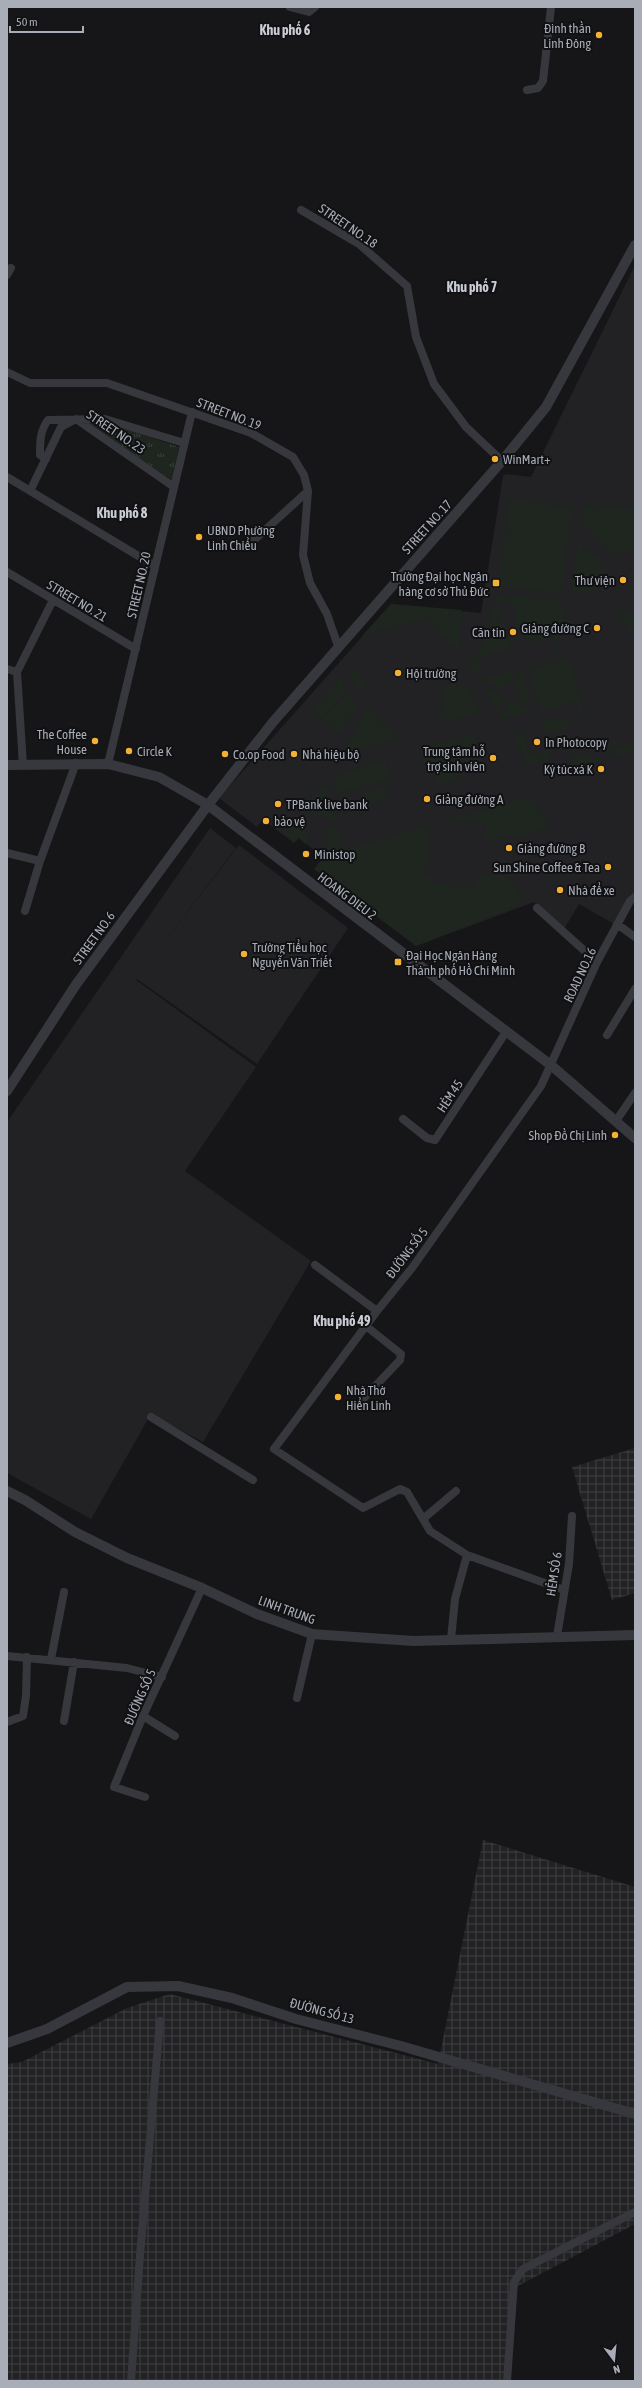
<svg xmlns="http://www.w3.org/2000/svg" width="642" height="2388" font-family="'Asap Condensed',sans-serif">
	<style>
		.built { fill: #222225 }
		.industrial { fill: url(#industrial-grid) }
		.green { fill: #1e261f }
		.park { fill: url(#park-tufts) }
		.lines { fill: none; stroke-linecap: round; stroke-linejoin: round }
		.minor { stroke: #37383d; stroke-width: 8 }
		.tertiary { stroke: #37383d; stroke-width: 10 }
		.poi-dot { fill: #f2b134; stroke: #111113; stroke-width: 1.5 }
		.labels { text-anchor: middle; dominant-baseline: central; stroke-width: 4; stroke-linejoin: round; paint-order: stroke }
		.poi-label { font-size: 13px; fill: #a8adb8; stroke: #111113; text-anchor: start }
		.street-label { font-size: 13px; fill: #a8adb8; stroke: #111113 }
		.neighbourhood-label { font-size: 14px; font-weight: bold; fill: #c9ccd4; stroke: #111113 }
	</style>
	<defs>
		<pattern id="industrial-grid" width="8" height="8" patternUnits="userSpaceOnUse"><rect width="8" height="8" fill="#222225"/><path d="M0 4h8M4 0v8" fill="none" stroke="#3f3f43"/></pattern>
		<pattern id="park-tufts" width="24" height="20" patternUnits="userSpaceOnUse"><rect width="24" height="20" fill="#1e261f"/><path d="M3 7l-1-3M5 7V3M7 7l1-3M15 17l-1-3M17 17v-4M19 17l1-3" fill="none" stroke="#3c433d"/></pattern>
	</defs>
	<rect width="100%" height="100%" fill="#161618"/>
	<path class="built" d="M635 265V896L614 924 579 904 564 929 534 902 416 946 314 869 323 857 299 838 294 843 269 824 267 826 261 822 257 827 219 798 391 604 481 613 503 476 506 474 531 477Z
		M210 828 236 848 146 966 239 845 348 928 257 1064 137 979 136 980 256 1067 185 1171 311 1261 203 1442 151 1414 91 1519 7 1473V1122Z"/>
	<path class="industrial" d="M635 1448V1593L612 1600 572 1467Z
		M483 1840 635 1887V2224L516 2287 503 2381H7V2064L22 2062 127 2008 170 1994 438 2064Z"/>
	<path class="green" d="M509 499 572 507 561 593 498 586Z
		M592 504 635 509V552H611L588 531 582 522 584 507Z
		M581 543 602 561 603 584C597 590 581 596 573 592L572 584 578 544Z
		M502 594 557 600 563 604 565 610 557 651 553 637 523 645 510 598 498 602 511 648 479 657 483 673 474 672 469 662 486 639 496 596Z
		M391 604 462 610 458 651 422 618 362 636Z
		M622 610 635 612V633L627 632 628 624 617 622 618 615Z
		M569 658 584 713H581L574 702 541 712 529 670Z
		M356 669 360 670 359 676 369 685 358 689 351 681 350 674Z
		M515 670 510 683 505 684 500 689 481 679Z
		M520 672 523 673 532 706 517 698 519 689 514 685Z
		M341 676 345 692 321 719 312 711Z
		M449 683 467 687 481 712 438 724 446 685Z
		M480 684 499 694 504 701 499 714Z
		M347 694 356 703V709L339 734 323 720Z
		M515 701 532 711 503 720 501 718 508 703Z
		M364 711 374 713 394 734 395 739 342 755Z
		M563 716 567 719 571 728 546 735 542 722Z
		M521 727 529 756 550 750 552 758 530 764 526 762 515 740V734Z
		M473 733 480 752 425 769 419 749Z
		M635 742V751L614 757 612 753 615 747Z
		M590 754 597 757 599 761 570 768 569 764 571 759Z
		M386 760 391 779 336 794 331 780 350 771Z
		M458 767 462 779 438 786 435 773Z
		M326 784 329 797 305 804Z
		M385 787 388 799 363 806 360 794Z
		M524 798C539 797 544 815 550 826L520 837 484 840 486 824 446 820Z
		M331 801 337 820 299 812 302 809Z
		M292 818 308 821 305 835 309 836 307 845 298 838 295 842 282 832Z
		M330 825 337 827 344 850 430 825 429 859H426L425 875 432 876 431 883 476 888 478 875 507 876 520 895 522 904 416 946 314 869 324 857Z"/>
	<path class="park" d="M83 421 105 422 179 447 172 480Z"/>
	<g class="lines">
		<path class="minor" d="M290 7 309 12 315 7
			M527 90 538 88 543 81 551 7
			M301 210 359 244 407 286 416 337 434 384 466 427 502 461
			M7 275 11 268
			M7 372 30 383H107L251 433 293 457 304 475 308 491 303 555 310 583 327 614 338 646
			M46 459 40 455C40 441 40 431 48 420L105 419 184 443
			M7 477 155 566
			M31 489 61 427 76 419 174 487
			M253 541 308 491
			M7 572 136 649
			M7 669 17 672
			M108 764 192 412
			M23 765 17 672 53 600
			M7 853 40 861
			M537 908 597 962
			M25 911 40 861 76 763
			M617 924 635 937
			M607 1035 635 989
			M403 1119 427 1138 435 1140 506 1032
			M616 1121 635 1093
			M315 1265 377 1311
			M363 1399 400 1360 401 1354 366 1326
			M151 1417 253 1480
			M423 1519 456 1491
			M564 1590 467 1555 430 1531 407 1492 400 1489 363 1508 274 1449 377 1311 412 1268 541 1086 597 962 630 901 635 897
			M557 1636 569 1564 572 1516
			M451 1639 455 1599 467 1555
			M7 1656 127 1668 162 1677
			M51 1659 64 1592
			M297 1698 312 1634
			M143 1716 175 1736
			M64 1721 74 1662
			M7 1722 23 1716 26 1696 27 1657
			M145 1797 114 1787 143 1716 202 1588
			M131 2381 140 2255 160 2021
			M507 2381 514 2282 523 2269 635 2212"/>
		<path class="tertiary" d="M7 765 108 764 159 777 208 805 552 1066 635 1138
			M7 1091 75 986 208 805 273 722 502 461 546 407 635 245
			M7 1491 25 1500 75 1532 127 1558 202 1588 257 1614 312 1634 413 1641 635 1635
			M7 2043 47 2029 127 1987 178 1986 232 1998 296 2019 401 2046 635 2114"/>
	</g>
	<g class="poi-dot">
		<circle cx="599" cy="35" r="4"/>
		<circle cx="495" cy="459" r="4"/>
		<circle cx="199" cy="537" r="4"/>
		<circle cx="623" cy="580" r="4"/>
		<rect x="492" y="579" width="8" height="8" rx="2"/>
		<circle cx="597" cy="628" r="4"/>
		<circle cx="513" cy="632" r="4"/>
		<circle cx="398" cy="673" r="4"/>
		<circle cx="95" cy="741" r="4"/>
		<circle cx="537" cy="742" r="4"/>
		<circle cx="129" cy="751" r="4"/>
		<circle cx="225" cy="754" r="4"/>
		<circle cx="294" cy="754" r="4"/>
		<circle cx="493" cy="758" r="4"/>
		<circle cx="601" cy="769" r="4"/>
		<circle cx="427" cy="799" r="4"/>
		<circle cx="278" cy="804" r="4"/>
		<circle cx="266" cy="821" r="4"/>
		<circle cx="509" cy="848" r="4"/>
		<circle cx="306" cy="854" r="4"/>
		<circle cx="608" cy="867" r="4"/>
		<circle cx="560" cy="890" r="4"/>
		<circle cx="244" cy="954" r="4"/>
		<rect x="394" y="958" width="8" height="8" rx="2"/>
		<circle cx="615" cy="1135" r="4"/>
		<circle cx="338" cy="1397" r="4"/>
	</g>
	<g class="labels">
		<g class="poi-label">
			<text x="591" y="28" text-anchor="end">Đình thần<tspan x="591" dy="15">Linh Đông</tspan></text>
			<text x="503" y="459">WinMart+</text>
			<text x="207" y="530">UBND Phường<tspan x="207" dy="15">Linh Chiểu</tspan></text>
			<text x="488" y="576" text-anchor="end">Trường Đại học Ngân<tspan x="488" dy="15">hàng cơ sở Thủ Đức</tspan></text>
			<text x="615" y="580" text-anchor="end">Thư viện</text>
			<text x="589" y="628" text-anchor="end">Giảng đường C</text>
			<text x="505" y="632" text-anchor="end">Căn tin</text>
			<text x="406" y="673">Hội trường</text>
			<text x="87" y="734" text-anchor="end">The Coffee<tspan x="87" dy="15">House</tspan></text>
			<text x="545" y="742">In Photocopy</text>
			<text x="137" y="751">Circle K</text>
			<text x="485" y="751" text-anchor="end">Trung tâm hỗ<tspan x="485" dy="15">trợ sinh viên</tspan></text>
			<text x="233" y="754">Co.op Food</text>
			<text x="302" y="754">Nhà hiệu bộ</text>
			<text x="593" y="769" text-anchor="end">Ký túc xá K</text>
			<text x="435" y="799">Giảng đường A</text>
			<text x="286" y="804">TPBank live bank</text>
			<text x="274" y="821">bảo vệ</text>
			<text x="517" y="848">Giảng đường B</text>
			<text x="314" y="854">Ministop</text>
			<text x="600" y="867" text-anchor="end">Sun Shine Coffee &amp; Tea</text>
			<text x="568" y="890">Nhà để xe</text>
			<text x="252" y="947">Trường Tiểu học<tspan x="252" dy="15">Nguyễn Văn Triết</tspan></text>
			<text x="406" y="955">Đại Học Ngân Hàng<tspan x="406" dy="15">Thành phố Hồ Chí Minh</tspan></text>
			<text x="607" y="1135" text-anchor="end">Shop Đồ Chị Linh</text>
			<text x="346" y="1390">Nhà Thờ<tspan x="346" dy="15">Hiển Linh</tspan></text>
		</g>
		<g class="street-label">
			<text transform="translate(348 226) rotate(34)">STREET NO. 18</text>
			<text transform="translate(229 414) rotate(21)">STREET NO. 19</text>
			<text transform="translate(116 432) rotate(34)">STREET NO. 23</text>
			<text transform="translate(427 527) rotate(-48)">STREET NO. 17</text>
			<text transform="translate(139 585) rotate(-77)">STREET NO. 20</text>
			<text transform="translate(77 601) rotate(31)">STREET NO. 21</text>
			<text transform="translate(347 896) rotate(37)">HOANG DIEU 2</text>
			<text transform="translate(94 938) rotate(-54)">STREET NO. 6</text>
			<text transform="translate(580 975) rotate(-65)">ROAD NO.16</text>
			<text transform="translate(450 1096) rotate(-57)">HẺM 45</text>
			<text transform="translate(407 1253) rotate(-53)">ĐƯỜNG SỐ 5</text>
			<text transform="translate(554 1574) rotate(-81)">HẺM SỐ 6</text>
			<text transform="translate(287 1610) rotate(20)">LINH TRUNG</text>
			<text transform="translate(140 1697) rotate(-66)">ĐƯỜNG SỐ 5</text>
			<text transform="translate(322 2011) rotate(15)">ĐƯỜNG SỐ 13</text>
		</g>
		<g class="neighbourhood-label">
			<text x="285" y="30">Khu phố 6</text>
			<text x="472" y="287">Khu phố 7</text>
			<text x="122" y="513">Khu phố 8</text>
			<text x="342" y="1321">Khu phố 49</text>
		</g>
	</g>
	<rect width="642" height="2388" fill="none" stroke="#a8adb8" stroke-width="16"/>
	<g transform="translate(614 2360) rotate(164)" stroke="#111113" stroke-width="3" paint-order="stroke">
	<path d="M0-3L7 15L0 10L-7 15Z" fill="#a8adb8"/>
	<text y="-6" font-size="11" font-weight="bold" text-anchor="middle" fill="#a8adb8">N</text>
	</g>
	<path d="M10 26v6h73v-6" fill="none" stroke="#a8adb8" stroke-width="2"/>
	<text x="16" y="26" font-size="12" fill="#a8adb8" stroke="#111113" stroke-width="3" paint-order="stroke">50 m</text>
</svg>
